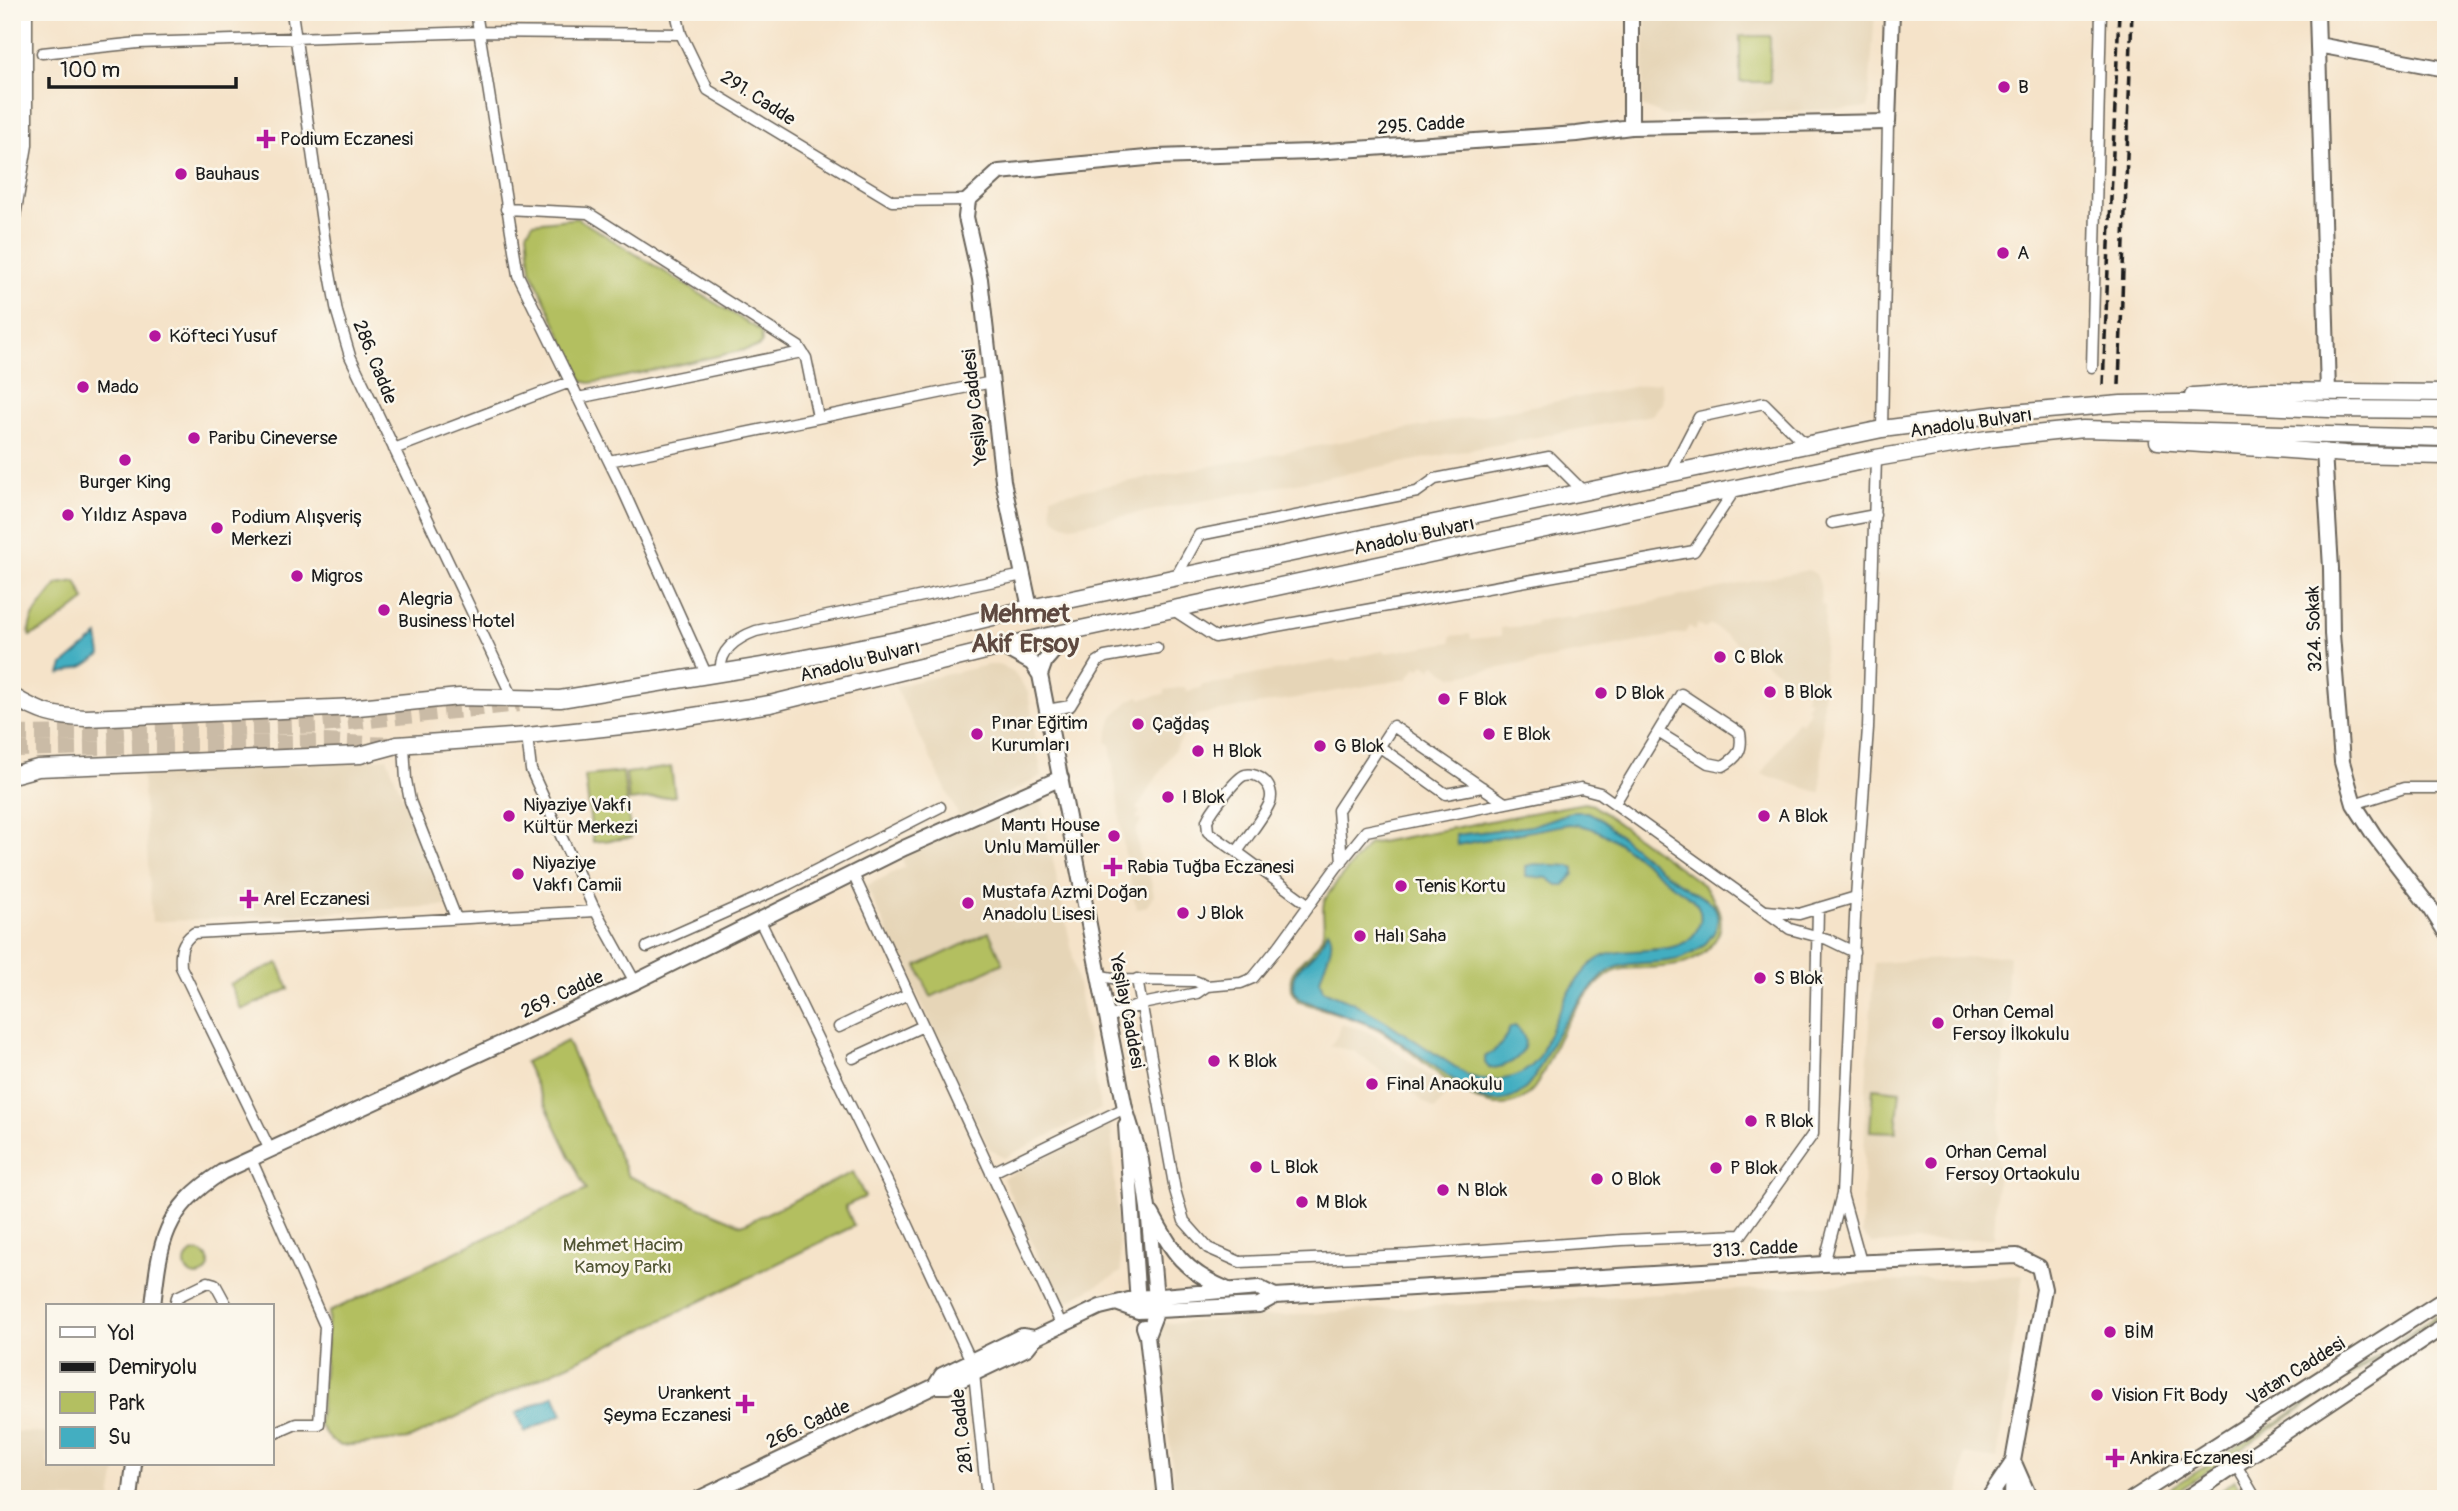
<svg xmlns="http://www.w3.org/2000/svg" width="2458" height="1511" font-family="Pangolin,sans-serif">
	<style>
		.built { fill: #e6d5b7 }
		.green { fill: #b3bf61; stroke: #686e3e; stroke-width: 2 }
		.water { fill: #43aec1; stroke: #30656e; stroke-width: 2 }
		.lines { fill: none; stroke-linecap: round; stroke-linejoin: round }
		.primary-tunnel { stroke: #cabba6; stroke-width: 16; stroke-dasharray: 16 8; stroke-linecap: butt }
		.street-casing { stroke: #686259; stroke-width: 13 }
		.secondary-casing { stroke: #686259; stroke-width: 18 }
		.primary-casing { stroke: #686259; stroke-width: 19 }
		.street { stroke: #fff; stroke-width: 10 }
		.secondary { stroke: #fff; stroke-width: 14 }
		.primary { stroke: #fff; stroke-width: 16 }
		.rail { stroke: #1c1c1c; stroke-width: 3.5; stroke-dasharray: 10 5; stroke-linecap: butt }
		.poi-dot { fill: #b5179e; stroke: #fbf7ec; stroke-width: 2.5 }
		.labels { text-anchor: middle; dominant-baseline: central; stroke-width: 5; stroke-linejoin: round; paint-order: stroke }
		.poi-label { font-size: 19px; fill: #1c1c1c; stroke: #fbf7ec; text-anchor: start }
		.street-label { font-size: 19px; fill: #1c1c1c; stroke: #fbf7ec }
		.park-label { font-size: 19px; fill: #515534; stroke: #fbf7ec }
		.district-label { font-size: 26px; font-weight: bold; fill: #5e4940; stroke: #fbf7ec }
	</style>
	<rect width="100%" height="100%" fill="#fbf7ec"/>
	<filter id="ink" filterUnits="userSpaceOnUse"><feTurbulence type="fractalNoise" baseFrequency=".0143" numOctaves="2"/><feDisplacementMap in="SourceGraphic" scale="14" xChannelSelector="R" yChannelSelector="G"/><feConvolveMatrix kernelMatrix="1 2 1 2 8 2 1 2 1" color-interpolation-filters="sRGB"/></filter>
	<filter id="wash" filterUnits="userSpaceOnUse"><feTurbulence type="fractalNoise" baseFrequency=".00686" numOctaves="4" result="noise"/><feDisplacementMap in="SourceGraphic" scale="28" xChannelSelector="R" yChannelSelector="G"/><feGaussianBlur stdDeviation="1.57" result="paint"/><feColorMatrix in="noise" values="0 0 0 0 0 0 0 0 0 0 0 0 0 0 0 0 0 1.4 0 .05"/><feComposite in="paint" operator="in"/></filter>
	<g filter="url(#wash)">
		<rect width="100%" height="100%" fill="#f5e3c9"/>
		<path class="built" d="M1646 12H1875L1868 108 1665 116 1642 106Z
			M1660 382 1663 395 1662 403 1652 415 1071 526 1061 523 1054 518 1051 509V496Z
			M1808 570 1816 574 1820 585 1821 605 1825 606 1821 793 1762 774 1798 720 1802 723 1810 711 1806 707 1810 701 1805 698 1808 693 1710 624 1705 629 1698 624 1695 630 1689 626 1685 633 1452 677 1435 664 1431 669 1424 664 1420 669 1416 667 1407 679 1197 715 1136 809 1140 812 1136 818 1141 821 1136 831 1141 863H1147L1154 895 1147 906 1136 909 1124 849 1110 744 1106 742 1113 716 1130 700 1139 696 1141 699 1165 694V690L1185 687 1187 691 1201 688V685L1235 681V678L1336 660V662L1351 660V658L1384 651 1385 653 1451 642V636L1470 634 1471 639 1501 636V628L1535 625V622L1570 617V619Z
			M988 665H1001L1013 672 1028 692 1042 776 960 818 895 686Z
			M387 758 447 906 152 922 142 776Z
			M1039 794 1070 941 1101 1109 1004 1158 989 1148 866 886 905 867 901 856Z
			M2009 955 1994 1238 1872 1244 1862 1234 1866 1084 1874 963Z
			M1340 1024 1361 1029 1376 1036 1449 1091 1435 1110 1354 1051 1330 1046 1337 1036Z
			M1111 1125 1121 1272 1060 1306 1003 1178Z
			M2023 1275 1997 1459 1964 1454 1959 1499H1176L1156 1324 1396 1308Z
			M12 1431 47 1434V1464H117L111 1499H12Z"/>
		<path class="green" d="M1740 36H1770V82H1740Z
			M577 218 756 328 761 332 762 342 758 347 604 381 589 383 582 381 531 270 527 232 533 223Z
			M76 581 85 600 51 626 30 636C25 618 48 598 57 584Z
			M671 767 675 796 629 801 626 773Z
			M623 772 631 838 593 842 585 776Z
			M1584 803 1593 805 1703 885C1715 899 1727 918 1717 937 1699 967 1674 967 1643 968 1629 969 1619 967 1607 976 1588 991 1569 1017 1558 1039 1545 1066 1537 1106 1499 1105 1460 1104 1413 1047 1378 1029 1353 1017 1324 1010 1298 1001 1277 971 1306 963 1319 942 1329 927 1319 911 1325 900 1331 886 1358 858 1369 844Z
			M989 932 1003 963 931 997 917 966Z
			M278 963 289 989 241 1010 230 984Z
			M567 1041 628 1176 742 1225 853 1172 865 1197 845 1206 854 1226 642 1330 409 1439 341 1446 330 1440 319 1424 329 1312 586 1190 525 1062Z
			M1873 1088 1900 1091 1896 1132 1870 1131Z
			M185 1264a12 12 0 1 1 24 0a12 12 0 1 1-24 0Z
			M2446 1309V1312L2166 1499H2153L2287 1416Z
			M2235 1480 2246 1499H2208Z"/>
		<path class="water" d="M98 636 101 655 84 666 60 674 63 665Z
			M1571 812H1588L1596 816 1667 875 1713 904C1719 914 1719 924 1713 934 1684 979 1631 951 1605 974 1588 990 1573 1008 1560 1028 1539 1060 1533 1112 1481 1099L1380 1028 1300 999C1279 972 1311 963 1321 944 1324 939 1325 934 1328 930 1338 945 1322 965 1320 981L1323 990 1352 1002 1384 1020 1469 1076C1493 1084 1522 1080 1538 1059 1543 1052 1545 1041 1549 1034 1559 1009 1573 979 1595 961 1622 939 1688 966 1700 922 1702 912 1699 905 1692 898 1653 877 1615 825 1569 824L1457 845 1456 835 1531 826Z
			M1534 864 1570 866 1574 869V874L1564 885H1557L1547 878 1526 876V866Z
			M1515 1026C1539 1044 1514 1069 1489 1068L1485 1063V1057L1501 1045 1510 1028Z
			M554 1395 563 1414 525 1432 516 1413Z"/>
	</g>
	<g filter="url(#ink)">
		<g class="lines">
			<path class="primary-tunnel" d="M12 734 101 733 323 725 519 704
				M12 749 326 742 391 745"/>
			<g class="street-casing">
				<path id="street" d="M292 12 327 257 337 312 350 356 513 698
					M476 12 518 275 624 492 707 676
					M676 12 681 34
					M42 53 138 43 479 32 681 34 708 90 892 201 968 200
					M506 209 588 213 799 347 806 358 818 417
					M2092 367 2101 12
					M578 398 802 352
					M1882 429 1888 122
					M394 449 570 382
					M609 461 992 382
					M1670 473 1699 417 1764 403 1806 445
					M1832 523 1875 515
					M1176 577 1199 535 1417 492 1435 479 1549 457 1583 491
					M1172 609 1215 637 1694 551 1736 488
					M721 673C718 651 737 638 756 631L1023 575
					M1047 710 1070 706 1097 662 1105 657 1157 648
					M527 736 531 770 593 906 635 982
					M404 745 406 780 410 801 456 918
					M1380 747 1446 794 1482 787
					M1615 803 1658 732 1708 763 1723 766C1738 757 1743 750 1740 733L1681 694 1658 732
					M2354 804 2404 788H2446
					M1237 852 1208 832C1208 830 1207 822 1207 821 1210 812 1237 777 1245 775 1260 772 1275 787 1270 802 1264 817 1246 838 1237 852L1309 905
					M1342 862 1338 810 1393 726 1505 803
					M853 874 1062 1326
					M1767 911 1799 914 1856 897
					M760 921 901 1210 971 1361 974 1373 987 1499
					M647 947 787 885 940 807
					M1101 976 1124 980 1195 981 1207 986 1241 983 1253 978 1280 945 1336 868 1366 831 1581 788 1600 793 1790 929 1827 939 1854 952
					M1137 979 1175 1190 1184 1221 1208 1248 1240 1262 1409 1255 1622 1240 1741 1235 1813 1134 1818 909
					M1109 1017 1142 1004 1197 993 1207 986
					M839 1027 908 994
					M853 1058 923 1026
					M270 1150 181 967C180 952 181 942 194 933L596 911
					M251 1159 325 1326 319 1424H296L271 1435
					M991 1173 1125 1108
					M1842 1194 1861 1262
					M1824 1264 1842 1194 1856 897 1868 728 1876 458
					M175 1306 177 1297 208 1282 215 1284 227 1306
					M2236 1465 2256 1499"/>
			</g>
			<g class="secondary-casing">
				<path id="secondary" d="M2317 12 2328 392
					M2318 45 2446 69
					M1631 127V12
					M2324 451 2331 568 2332 634 2342 762 2354 804 2374 835 2431 909 2446 933
					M1030 608 1003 481 980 279 966 217 968 200 999 172 1157 157 1312 152 1577 134 1631 127 1888 122 1892 12
					M1003 647 1032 663 1040 675 1125 1108 1141 1160 1148 1208 1157 1310 1147 1336
					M1040 675 1045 661 1071 631
					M1126 1125 1138 1304
					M1152 1214C1173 1253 1184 1271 1226 1289
					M1116 1303 1138 1311 1259 1305 1275 1296 1824 1264 2017 1256 2039 1267 2044 1289 2013 1461 2012 1499
					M153 1306C160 1242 163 1210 222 1172L635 982 904 848 1061 778
					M1144 1327 1147 1336 1165 1499
					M935 1386 942 1375 1022 1336 1035 1338
					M2015 1465 2030 1499
					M130 1499 134 1464
					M698 1499 935 1386H948L1027 1348 1035 1338 1100 1307 1137 1298 1259 1288 1275 1296
					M1988 1499 2013 1462
					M2132 1499 2446 1298
					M2185 1499 2446 1325"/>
			</g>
			<g class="primary-casing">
				<path id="primary" d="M12 216 24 145V12
					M2193 396 2266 391 2446 393
					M2158 441 2346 454 2446 456
					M12 696C40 713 54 717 86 718L358 707 459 697 560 699 769 665 902 639 1030 608 1882 429 2000 414 2121 404 2183 403 2330 409 2446 410
					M12 775 38 768 360 755 397 745 527 736 650 723 770 704 1034 639 1876 458 1987 439 2083 429 2446 438"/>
			</g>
			<use href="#street" class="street"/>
			<use href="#secondary" class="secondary"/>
			<use href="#primary" class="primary"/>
			<path class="rail" d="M2103 385 2119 12
				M2119 385 2132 12"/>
		</g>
	</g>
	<g class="poi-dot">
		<circle cx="2004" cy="87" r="7"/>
		<path d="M262.5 128.5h7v7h7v7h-7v7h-7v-7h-7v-7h7z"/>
		<circle cx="181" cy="174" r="7"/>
		<circle cx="2003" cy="253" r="7"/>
		<circle cx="155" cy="336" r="7"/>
		<circle cx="83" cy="387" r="7"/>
		<circle cx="194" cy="438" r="7"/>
		<circle cx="125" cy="460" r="7"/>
		<circle cx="68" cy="515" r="7"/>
		<circle cx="217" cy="528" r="7"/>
		<circle cx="297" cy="576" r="7"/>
		<circle cx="384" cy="610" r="7"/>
		<circle cx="1720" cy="657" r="7"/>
		<circle cx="1770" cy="692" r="7"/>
		<circle cx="1601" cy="693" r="7"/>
		<circle cx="1444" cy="699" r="7"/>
		<circle cx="1138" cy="724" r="7"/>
		<circle cx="977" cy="734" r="7"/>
		<circle cx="1489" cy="734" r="7"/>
		<circle cx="1320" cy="746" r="7"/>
		<circle cx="1198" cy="751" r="7"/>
		<circle cx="1168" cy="797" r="7"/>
		<circle cx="509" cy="816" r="7"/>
		<circle cx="1764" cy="816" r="7"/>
		<circle cx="1114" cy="836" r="7"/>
		<path d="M1109.5 856.5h7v7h7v7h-7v7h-7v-7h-7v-7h7z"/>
		<circle cx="518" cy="874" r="7"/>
		<circle cx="1401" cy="886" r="7"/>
		<path d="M245.5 888.5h7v7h7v7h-7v7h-7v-7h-7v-7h7z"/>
		<circle cx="968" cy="903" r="7"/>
		<circle cx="1183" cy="913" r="7"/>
		<circle cx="1360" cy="936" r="7"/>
		<circle cx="1760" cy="978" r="7"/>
		<circle cx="1938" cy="1023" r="7"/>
		<circle cx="1214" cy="1061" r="7"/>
		<circle cx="1372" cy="1084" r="7"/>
		<circle cx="1751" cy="1121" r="7"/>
		<circle cx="1931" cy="1163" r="7"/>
		<circle cx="1256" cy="1167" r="7"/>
		<circle cx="1716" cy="1168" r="7"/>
		<circle cx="1597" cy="1179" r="7"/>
		<circle cx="1443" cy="1190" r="7"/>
		<circle cx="1302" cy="1202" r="7"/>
		<circle cx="2110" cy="1332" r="7"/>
		<circle cx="2097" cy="1395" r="7"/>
		<path d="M741.5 1393.5h7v7h7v7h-7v7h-7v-7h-7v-7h7z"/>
		<path d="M2111.5 1447.5h7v7h7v7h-7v7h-7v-7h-7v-7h7z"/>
	</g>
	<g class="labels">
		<g class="poi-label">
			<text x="2018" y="87">B</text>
			<text x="280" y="139">Podium Eczanesi</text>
			<text x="195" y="174">Bauhaus</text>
			<text x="2017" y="253">A</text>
			<text x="169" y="336">Köfteci Yusuf</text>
			<text x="97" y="387">Mado</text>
			<text x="208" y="438">Paribu Cineverse</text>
			<text x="125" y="482" text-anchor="middle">Burger King</text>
			<text x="82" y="515">Yıldız Aspava</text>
			<text x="231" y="517">Podium Alışveriş<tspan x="231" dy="22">Merkezi</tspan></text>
			<text x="311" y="576">Migros</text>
			<text x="398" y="599">Alegria<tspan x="398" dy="22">Business Hotel</tspan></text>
			<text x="1734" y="657">C Blok</text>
			<text x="1784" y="692">B Blok</text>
			<text x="1615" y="693">D Blok</text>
			<text x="1458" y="699">F Blok</text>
			<text x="991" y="723">Pınar Eğitim<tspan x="991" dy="22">Kurumları</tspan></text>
			<text x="1152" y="724">Çağdaş</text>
			<text x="1503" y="734">E Blok</text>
			<text x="1334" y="746">G Blok</text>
			<text x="1212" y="751">H Blok</text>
			<text x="1182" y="797">I Blok</text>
			<text x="523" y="805">Niyaziye Vakfı<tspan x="523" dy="22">Kültür Merkezi</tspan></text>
			<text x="1778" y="816">A Blok</text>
			<text x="1100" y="825" text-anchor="end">Mantı House<tspan x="1100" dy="22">Unlu Mamüller</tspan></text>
			<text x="532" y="863">Niyaziye<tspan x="532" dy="22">Vakfı Camii</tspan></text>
			<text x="1127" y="867">Rabia Tuğba Eczanesi</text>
			<text x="1415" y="886">Tenis Kortu</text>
			<text x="982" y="892">Mustafa Azmi Doğan<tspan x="982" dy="22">Anadolu Lisesi</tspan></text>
			<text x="263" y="899">Arel Eczanesi</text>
			<text x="1197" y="913">J Blok</text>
			<text x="1374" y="936">Halı Saha</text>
			<text x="1774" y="978">S Blok</text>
			<text x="1952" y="1012">Orhan Cemal<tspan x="1952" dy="22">Fersoy İlkokulu</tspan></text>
			<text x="1228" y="1061">K Blok</text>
			<text x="1386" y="1084">Final Anaokulu</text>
			<text x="1765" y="1121">R Blok</text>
			<text x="1945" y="1152">Orhan Cemal<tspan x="1945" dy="22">Fersoy Ortaokulu</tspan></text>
			<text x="1270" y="1167">L Blok</text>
			<text x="1730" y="1168">P Blok</text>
			<text x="1611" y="1179">O Blok</text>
			<text x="1457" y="1190">N Blok</text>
			<text x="1316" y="1202">M Blok</text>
			<text x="2124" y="1332">BİM</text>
			<text x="731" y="1393" text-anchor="end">Urankent<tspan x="731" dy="22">Şeyma Eczanesi</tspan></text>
			<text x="2111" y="1395">Vision Fit Body</text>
			<text x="2129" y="1458">Ankira Eczanesi</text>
		</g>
		<g class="street-label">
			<text transform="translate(758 98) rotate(33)">291. Cadde</text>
			<text transform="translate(1421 125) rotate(-4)">295. Cadde</text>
			<text transform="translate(375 362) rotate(68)">286. Cadde</text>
			<text transform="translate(975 407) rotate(-96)">Yeşilay Caddesi</text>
			<text transform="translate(1971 423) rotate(-8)">Anadolu Bulvarı</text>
			<text transform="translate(1414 536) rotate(-12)">Anadolu Bulvarı</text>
			<text transform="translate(2314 629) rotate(-92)">324. Sokak</text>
			<text transform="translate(860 661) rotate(-14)">Anadolu Bulvarı</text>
			<text transform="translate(562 994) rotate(-25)">269. Cadde</text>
			<text transform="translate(1127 1011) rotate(79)">Yeşilay Caddesi</text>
			<text transform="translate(1755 1249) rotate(-3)">313. Cadde</text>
			<text transform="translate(2296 1371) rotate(-32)">Vatan Caddesi</text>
			<text transform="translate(808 1424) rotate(-25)">266. Cadde</text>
			<text transform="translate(962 1431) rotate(-96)">281. Cadde</text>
		</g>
		<g class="park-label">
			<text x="623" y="1245">Mehmet Hacim<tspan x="623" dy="22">Kamoy Parkı</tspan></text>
		</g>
		<g class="district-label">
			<text x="1025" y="614">Mehmet<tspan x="1025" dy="30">Akif Ersoy</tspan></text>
		</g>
	</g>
	<rect width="2458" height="1511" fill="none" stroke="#fbf7ec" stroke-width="42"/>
	<rect x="46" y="1304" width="228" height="161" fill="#fbf7ec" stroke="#a29f99" stroke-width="2"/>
	<rect x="60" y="1327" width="35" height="10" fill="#ffffff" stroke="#a29f99" stroke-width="2"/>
	<text x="108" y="1340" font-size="21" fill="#1c1c1c">Yol</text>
	<rect x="60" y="1362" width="35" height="10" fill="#1c1c1c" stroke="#a29f99" stroke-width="2"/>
	<text x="108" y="1374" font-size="21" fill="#1c1c1c">Demiryolu</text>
	<rect x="60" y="1392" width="35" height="21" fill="#b3bf61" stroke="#a29f99" stroke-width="2"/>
	<text x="108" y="1410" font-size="21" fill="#1c1c1c">Park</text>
	<rect x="60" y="1427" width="35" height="21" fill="#43aec1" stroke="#a29f99" stroke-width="2"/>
	<text x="108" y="1444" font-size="21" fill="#1c1c1c">Su</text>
	<path d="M49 77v10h187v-10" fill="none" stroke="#1c1c1c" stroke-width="3.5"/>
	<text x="60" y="77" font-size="21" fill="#1c1c1c" stroke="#fbf7ec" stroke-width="5" paint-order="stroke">100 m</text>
</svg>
